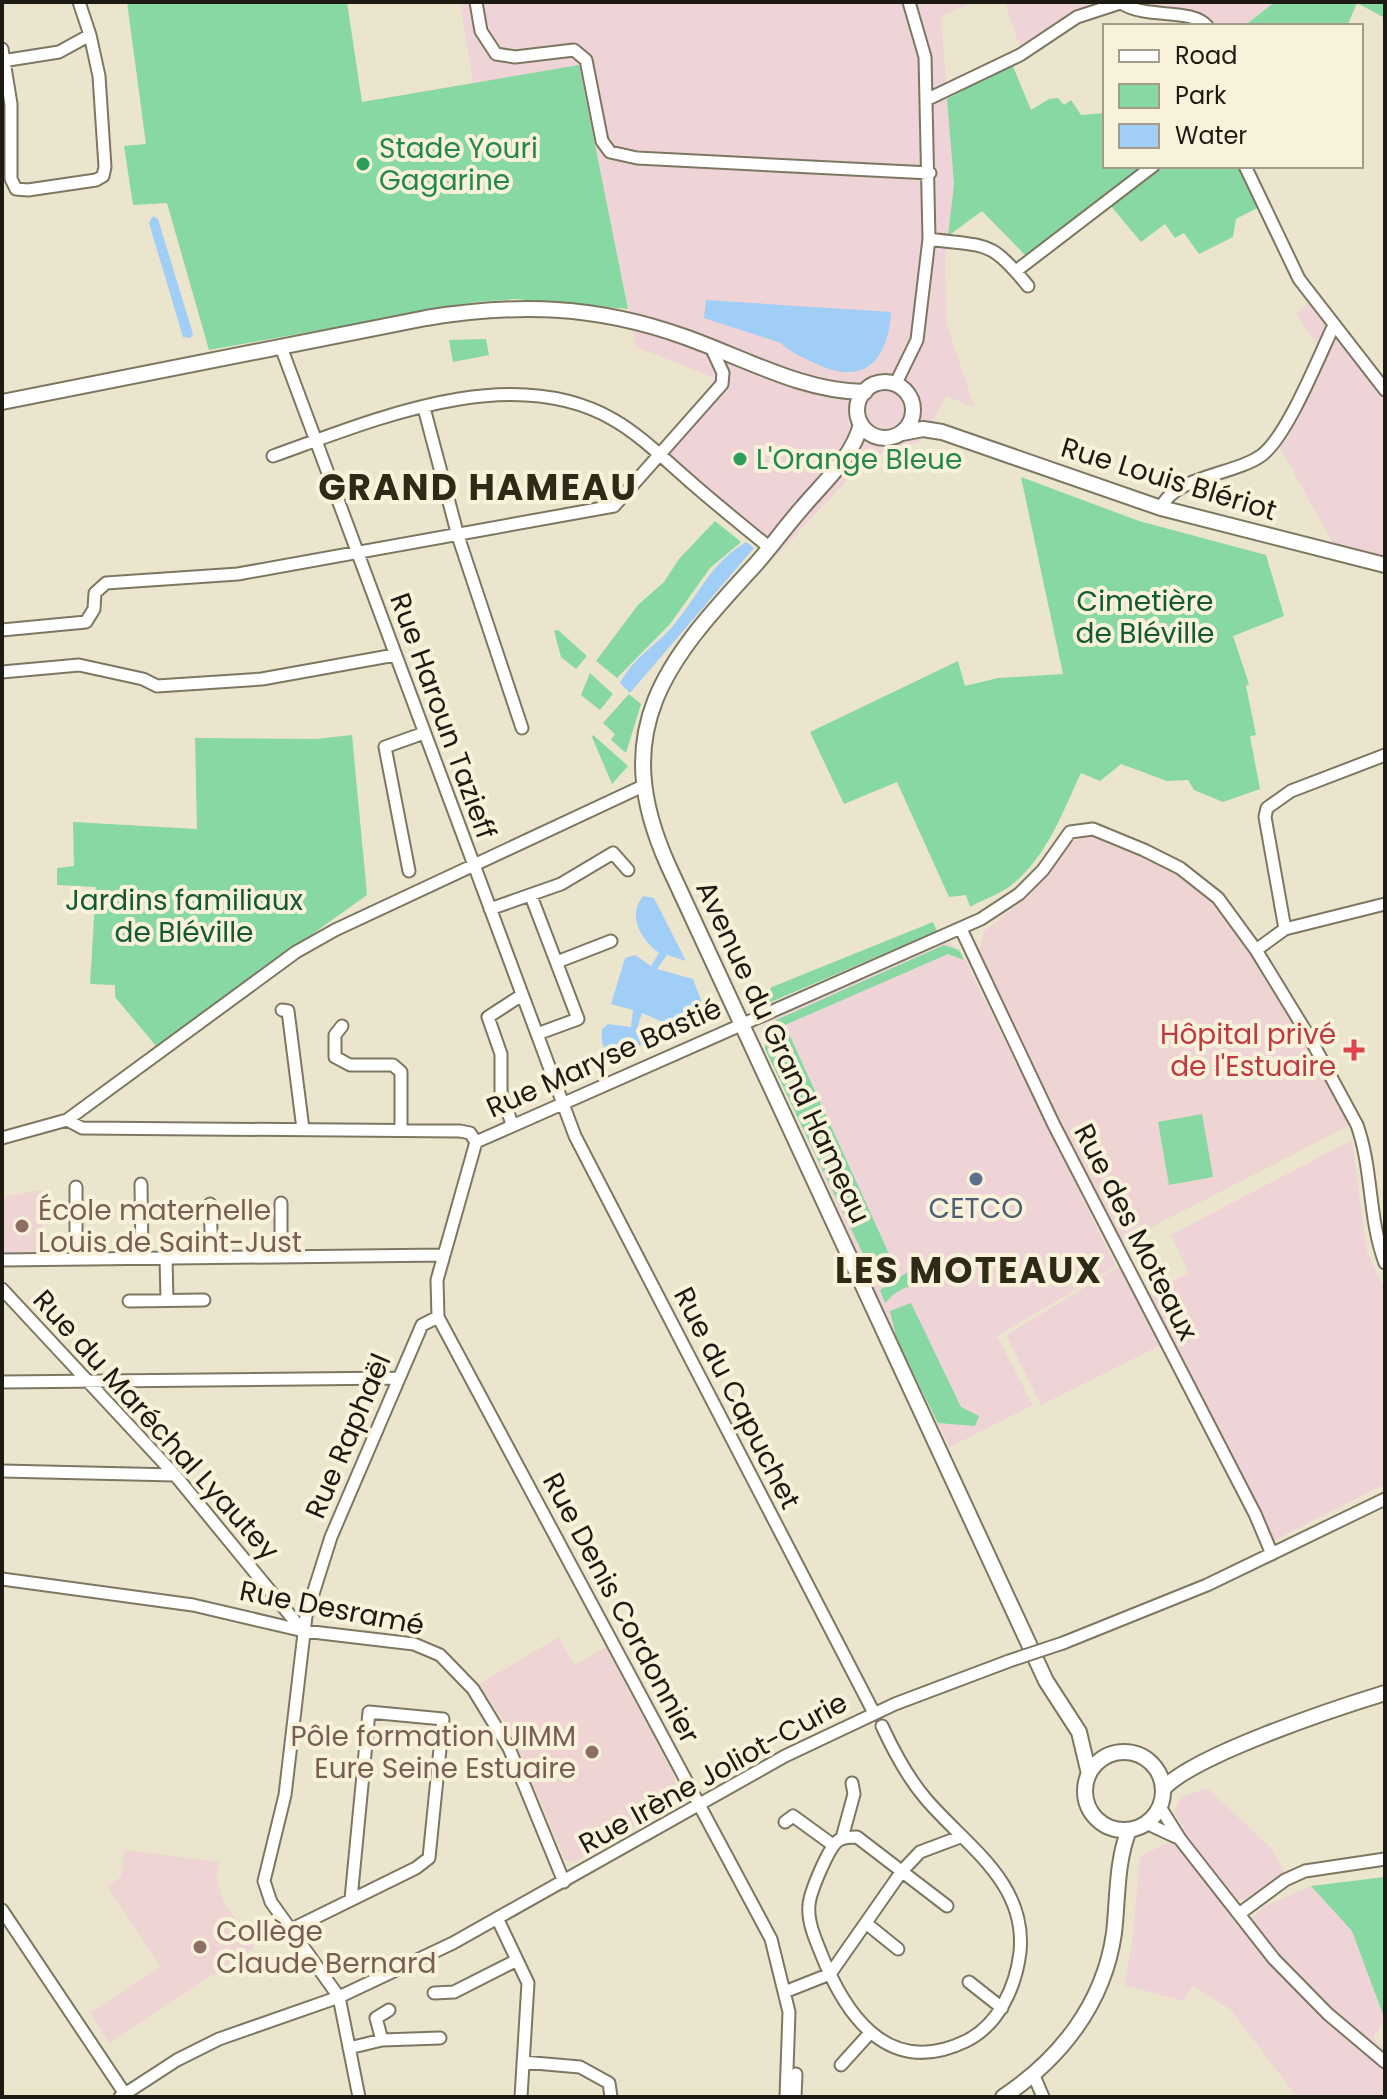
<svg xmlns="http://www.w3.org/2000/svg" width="1387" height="2099" font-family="Poppins,sans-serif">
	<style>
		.commercial { fill: #eed3d7 }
		.education { fill: #eed4d3 }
		.green { fill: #87d8a2 }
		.water { fill: #a0cef6 }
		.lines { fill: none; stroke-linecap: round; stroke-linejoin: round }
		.minor-casing { stroke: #7d7762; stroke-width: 15 }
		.major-casing { stroke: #7d7762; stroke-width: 18 }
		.minor { stroke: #fff; stroke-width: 11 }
		.major { stroke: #fff; stroke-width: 14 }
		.minor-bridge-casing { stroke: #7d7762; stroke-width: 15; stroke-linecap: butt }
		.minor-bridge { stroke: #fff; stroke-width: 11 }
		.leisure-dot { fill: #2e9e5b; stroke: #f9f2db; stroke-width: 3 }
		.health-dot { fill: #e0444e; stroke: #f9f2db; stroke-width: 3 }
		.service-dot { fill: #5c6f8a; stroke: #f9f2db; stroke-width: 3 }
		.education-dot { fill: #8d6e63; stroke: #f9f2db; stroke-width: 3 }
		.labels { text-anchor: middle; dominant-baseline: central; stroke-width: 8; stroke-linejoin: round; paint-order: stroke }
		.leisure-label { font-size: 28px; fill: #27864d; stroke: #f9f2db; text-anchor: start }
		.street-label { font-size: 28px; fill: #1c1a12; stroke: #f9f2db }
		.park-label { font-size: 28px; fill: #145933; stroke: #f9f2db }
		.health-label { font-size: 28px; fill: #be3a42; stroke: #f9f2db; text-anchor: end }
		.service-label { font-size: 28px; fill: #4e5e75; stroke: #f9f2db }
		.education-label { font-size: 28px; fill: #785e54; stroke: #f9f2db; text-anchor: start }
		.district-label { font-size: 36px; font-weight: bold; letter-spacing: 2px; fill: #2f2917; stroke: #f9f2db }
	</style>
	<rect width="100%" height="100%" fill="#ece5ce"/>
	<path class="commercial" d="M460 2H975L941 16 954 184 945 261 947 325 975 408 946 396 922 441 894 448 866 460 777 555 660 455 715 378 636 347 579 66 473 83Z
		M1005 2H1275L1244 26H1197L1125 9 1096 12 1024 59Z
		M1310 301 1385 396V559L1335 547 1272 433 1321 349 1296 314Z
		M948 942 961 952 1116 1266 997 1336 1033 1405 950 1447 897 1341 761 1035 764 1022Z
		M1352 1140 1367 1252 1385 1290V1484L1271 1542 1159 1346 1041 1405 1006 1335 1130 1260 1148 1294 1189 1273 1171 1235Z
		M1207 1788 1271 1848 1285 1873 1249 1900 1238 1899 1224 1908 1240 1929 1263 1907 1311 1886 1352 1931 1385 2020 1373 2038 1385 2049V2097H1297L1230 2009 1193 1986 1183 2001 1124 1985 1132 1943 1140 1856 1168 1843 1178 1845 1184 1828 1174 1813 1181 1797Z"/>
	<path class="education" d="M1082 836H1094L1172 871 1207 897 1263 971 1350 1125 1121 1243 1060 1128 1061 1120 1055 1118 1049 1106 1052 1102 1045 1088H1040L978 954 984 931 1029 896 1067 846Z
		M41 1190 42 1255 2 1256V1197Z
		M559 1637 574 1665 606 1647 675 1777 676 1788 666 1806 574 1863 565 1860 512 1734 479 1684Z
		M124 1850 220 1862 216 1877 224 1902 254 1948 109 2043 90 2013 160 1967 107 1886 121 1877Z"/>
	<path class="green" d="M127 2H347L362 102 579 65 628 309 515 299 475 302 209 350 167 203 133 205 124 146 146 144Z
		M1275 2H1385V18L1357 3 1347 26H1244Z
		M1012 64 1031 110 1049 99 1058 98 1064 105 1071 100 1081 115 1105 113V166H1241L1259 207 1236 219 1233 237 1199 254 1184 233 1175 238 1165 224 1141 242 1110 205 1027 257 982 211 948 236 954 184 947 99Z
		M486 339 489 355 453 362 449 340Z
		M1021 477 1139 521 1266 555 1284 616 1233 636 1249 684 1246 686 1256 735 1250 736 1260 789 1223 802 1194 790 1188 780 1167 781 1121 764 1100 781 1081 773C1063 811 1048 854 1015 882 1003 893 984 899 970 907L966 895 949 897 897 782 844 804 810 732 958 661 965 686 998 678 1063 674Z
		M715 521 741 542 710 568 670 624 617 678 596 661 638 605 664 582 679 559Z
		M558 630 587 656 576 669 561 657 554 631Z
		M590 673 613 694 600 710 581 695Z
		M629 694 641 704 626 753 611 740 615 734 603 723Z
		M352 735 367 895 156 1046 115 997V985L90 984 96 887 57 885V868L74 866 73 822 197 829 195 738 316 739Z
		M593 735 628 766 612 784 592 737Z
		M933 922 937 931 759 1007 753 1002 772 987Z
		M944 945 959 950 964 960 948 954 785 1025 895 1267 873 1275 765 1049V1025Z
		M1202 1114 1213 1177 1169 1185 1158 1122Z
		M911 1270 919 1286C904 1285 895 1292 885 1303L880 1290Z
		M911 1303 961 1407 979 1416 975 1426 938 1423 897 1341 890 1311Z
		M1385 1877V2020L1352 1931 1311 1886Z"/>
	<path class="water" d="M153 216 158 219 193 334 190 338 183 337 149 223Z
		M706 300 891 312C888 358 867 386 819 365 805 358 792 354 781 343L704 318Z
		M746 542 754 548 630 693 620 683C635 655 655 648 676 622 699 594 710 564 746 542Z
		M643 896 654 898 686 961 667 955 657 969 693 979 704 1008 699 1017 672 1026 642 1013 637 1028 651 1035 650 1041 608 1058 602 1042V1029L608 1024 631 1027 633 1010 611 1004 625 958 635 955 651 966 659 953C641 939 627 917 643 896Z"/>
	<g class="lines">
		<g class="minor-casing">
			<path id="minor" d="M476 2 481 31 496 54 515 57 574 50 586 60 602 141 610 152 637 158 930 173
				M1123 4C1147 19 1192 8 1207 26
				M2 49 11 104V179L16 189 28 190 96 180 103 176 105 167 99 76 90 35
				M2 61 59 52 90 35 79 2
				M928 99 1020 55 1077 17 1123 2
				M1245 166 1299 279 1385 390
				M929 239C987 247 990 239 1028 286
				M1016 271 1153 166
				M281 347 575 1136 874 1713
				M895 385 917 340 929 239 925 57 909 2
				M424 408 458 536 522 728
				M273 456C374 420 511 360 614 420 640 435 663 458 685 477 713 502 742 525 770 548
				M1161 508C1174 476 1235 475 1262 455 1288 435 1319 356 1334 325
				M2 630 86 622 94 609 95 593 106 583 238 574 614 506 722 384 723 373 711 347
				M2 672 79 665 143 679 157 686 262 679 395 655
				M409 871 385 747 424 733
				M531 896 578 1019 537 1034
				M490 909 561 884 613 853 628 870
				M961 929 1054 1125 1255 1514 1272 1554
				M1285 929 1265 817 1267 808 1291 791 1385 755
				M1256 950 1285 929 1385 904
				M557 962 611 941
				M282 1010 288 1011 303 1129
				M342 1026 335 1035V1057L350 1065H393L401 1072V1130
				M67 1120 82 1128 460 1131 470 1133 476 1142
				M512 1124 501 1092V1054L488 1017 522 995
				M2 1138 67 1120 296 952 335 930 643 786
				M141 1184 142 1258
				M281 1203V1256
				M210 1204 212 1257
				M166 1258 167 1300
				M76 1259V1187
				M2 1260 443 1255
				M2 1289 175 1475 303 1631
				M129 1301 204 1300
				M2 1382 398 1378
				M2 1471 175 1475
				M2 1579 193 1605 304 1631 414 1644 440 1655 473 1689 509 1748 564 1882
				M1063 1643 1207 1585 1385 1499
				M882 1726C894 1752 907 1777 926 1799 965 1845 1027 1882 1020 1952 1016 1986 999 2025 966 2041 894 2076 851 2024 825 1963 818 1945 807 1924 809 1905 810 1892 829 1846 839 1840 845 1837 851 1837 857 1837L947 1906
				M1160 1807 1180 1839 1274 1959 1328 2014 1385 2062
				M785 1822 793 1816 833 1845
				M1146 1823 1176 1837
				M842 1838 854 1794 852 1783
				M2 1910 127 2097
				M1239 1914 1285 1880 1305 1871 1385 1859
				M498 1920 528 1983 521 2097
				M867 1924 898 1949
				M290 1930 416 1868 429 1858 443 1719 369 1712 351 1899
				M969 1982 1002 2008
				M787 1991 830 1974 902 1871 920 1852 960 1837
				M434 1993 454 1992 517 1960
				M382 2040 376 2018 389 2010
				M349 2048 382 2040 440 2038
				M523 2062 580 2067 609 2083 611 2097
				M841 2065 869 2034
				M1034 2076 1043 2097
				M120 2097 177 2060 219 2039 339 1997 453 1943 785 1756 895 1704 1009 1661
				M359 2097 339 1997 271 1902 264 1881 285 1795 306 1616 331 1537 422 1325 438 1317
				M786 2097 789 2012 771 1939 438 1317 437 1280 476 1142 981 919 1019 894 1043 870 1070 832 1093 829 1144 850 1180 868 1218 898 1256 950 1311 1040 1357 1125C1373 1170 1368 1218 1385 1263
				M795 2097 796 2074"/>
		</g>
		<g class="major-casing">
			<path id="major" d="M857 410a28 28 0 1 1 56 0a28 28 0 1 1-56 0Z
				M2 402 426 318C518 303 596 305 685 337 742 357 803 392 865 392
				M861 424C853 457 823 483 802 508 786 526 772 546 756 564 666 661 607 729 668 865L1046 1681 1079 1732 1089 1774
				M902 433 923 429 942 432 1161 508 1385 565
				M1085 1791a39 39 0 1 1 78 0a39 39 0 1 1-78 0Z
				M1163 1789C1194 1755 1336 1708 1385 1693
				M1003 2097C1060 2059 1104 2004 1114 1933 1118 1899 1116 1862 1129 1830"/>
		</g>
		<use href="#minor" class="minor"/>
		<use href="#major" class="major"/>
		<g class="minor-bridge-casing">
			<path id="minor-bridge" d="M1009 1661 1063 1643"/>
		</g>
		<use href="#minor-bridge" class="minor-bridge"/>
	</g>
	<g class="leisure-dot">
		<circle cx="363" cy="164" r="8"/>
		<circle cx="740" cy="459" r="8"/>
	</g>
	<path class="health-dot" d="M1350 1038h8v8h8v8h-8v8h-8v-8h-8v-8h8z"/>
	<circle class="service-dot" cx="976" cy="1179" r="8"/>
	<g class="education-dot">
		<circle cx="22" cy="1226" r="8"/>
		<circle cx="592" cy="1752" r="8"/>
		<circle cx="200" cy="1947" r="8"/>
	</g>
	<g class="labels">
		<g class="leisure-label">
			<text x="379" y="148">Stade Youri<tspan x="379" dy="32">Gagarine</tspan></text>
			<text x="756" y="459">L'Orange Bleue</text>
		</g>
		<g class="street-label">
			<text transform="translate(1169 479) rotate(17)">Rue Louis Blériot</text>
			<text transform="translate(443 716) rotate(70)">Rue Haroun Tazieff</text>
			<text transform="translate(783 1052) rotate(65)">Avenue du Grand Hameau</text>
			<text transform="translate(604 1058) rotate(-24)">Rue Maryse Bastié</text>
			<text transform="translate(1136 1232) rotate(63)">Rue des Moteaux</text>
			<text transform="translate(737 1398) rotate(63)">Rue du Capuchet</text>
			<text transform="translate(156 1425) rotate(48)">Rue du Maréchal Lyautey</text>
			<text transform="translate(348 1436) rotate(-67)">Rue Raphaël</text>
			<text transform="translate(332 1608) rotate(11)">Rue Desramé</text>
			<text transform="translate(621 1608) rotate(62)">Rue Denis Cordonnier</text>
			<text transform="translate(713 1773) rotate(-29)">Rue Irène Joliot-Curie</text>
		</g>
		<g class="park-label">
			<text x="1145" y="601">Cimetière<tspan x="1145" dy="32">de Bléville</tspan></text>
			<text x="184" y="900">Jardins familiaux<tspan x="184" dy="32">de Bléville</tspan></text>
		</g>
		<g class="health-label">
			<text x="1336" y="1034">Hôpital privé<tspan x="1336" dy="32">de l'Estuaire</tspan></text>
		</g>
		<g class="service-label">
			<text x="976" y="1208">CETCO</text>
		</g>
		<g class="education-label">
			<text x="38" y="1210">École maternelle<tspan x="38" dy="32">Louis de Saint-Just</tspan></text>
			<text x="576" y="1736" text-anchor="end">Pôle formation UIMM<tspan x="576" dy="32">Eure Seine Estuaire</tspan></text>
			<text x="216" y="1931">Collège<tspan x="216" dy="32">Claude Bernard</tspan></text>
		</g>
		<g class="district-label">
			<text x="478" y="487">GRAND HAMEAU</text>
			<text x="969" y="1270">LES MOTEAUX</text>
		</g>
	</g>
	<rect width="1387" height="2099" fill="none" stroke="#1c1a12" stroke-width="8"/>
	<rect x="1103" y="24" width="260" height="144" fill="#f9f2db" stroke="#a19c8b" stroke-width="2"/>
	<rect x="1119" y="50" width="40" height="12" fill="#ffffff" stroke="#a19c8b" stroke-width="2"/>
	<text x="1175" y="64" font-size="24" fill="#1c1a12">Road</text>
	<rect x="1119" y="84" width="40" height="24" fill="#87d8a2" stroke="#a19c8b" stroke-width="2"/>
	<text x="1175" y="104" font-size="24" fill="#1c1a12">Park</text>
	<rect x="1119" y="124" width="40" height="24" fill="#a0cef6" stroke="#a19c8b" stroke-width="2"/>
	<text x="1175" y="144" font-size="24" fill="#1c1a12">Water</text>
</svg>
